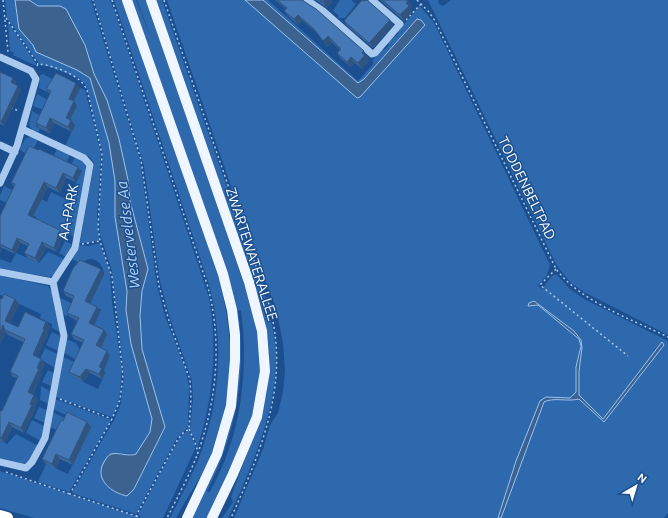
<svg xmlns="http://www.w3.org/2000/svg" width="668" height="518" font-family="Ubuntu,sans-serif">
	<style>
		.green { fill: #2e69ad; fill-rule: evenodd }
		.water { fill: #3c6290; stroke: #9cc4f0 }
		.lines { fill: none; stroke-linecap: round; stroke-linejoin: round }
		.path { stroke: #a9c9ee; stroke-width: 1.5; stroke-dasharray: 2 3; stroke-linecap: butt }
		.minor { stroke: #a9c9ee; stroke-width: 7 }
		.major { stroke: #f0f6ff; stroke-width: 10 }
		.highway { stroke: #fff; stroke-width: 12 }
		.wall { fill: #3a679d }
		.shaded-wall { fill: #305480 }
		.building { fill: #4478b7; stroke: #305480 }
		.labels { text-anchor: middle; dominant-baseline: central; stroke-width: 3; stroke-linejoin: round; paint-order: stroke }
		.street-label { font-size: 14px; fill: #fff; stroke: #1b4f8f }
		.water-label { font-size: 15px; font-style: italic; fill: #b5d3f5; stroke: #1b4f8f }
	</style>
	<rect width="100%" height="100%" fill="#1b4f8f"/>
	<path class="green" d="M5 0H15L19 29 33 45 35 50 77 70 90 78 109 143 115 181V216L127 291 126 310 131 344 152 419 150 431 136 454 117 453 116 491 134 489 165 427 142 349 140 316 142 291 148 269 130 201 128 180 119 139 107 101 94 74 85 45 74 27 67 11 38 6 29 0H91L140 160 157 286 165 316 185 368 189 386 188 427 177 438 136 514 72 493 114 420 121 403 124 375 112 271 100 234 99 216 103 154 86 85 79 78 39 63 7 18Z
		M94 0H110L115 12 209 298C218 349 213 400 197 449V444L190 431 193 399 192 381 170 318 160 281 144 166Z
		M114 0H122L127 11 217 272C234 331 238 400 211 457 201 478 187 497 176 518H170C180 498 191 478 199 458 220 402 225 339 208 281Z
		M132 0H136L152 40 137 0H146L148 5 251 304C256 326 261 347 260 370 258 422 230 473 207 518H191L214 472 226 443 235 409 239 368 227 274ZM241 310C249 372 241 439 209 493L207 491C236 434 247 375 238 311Z
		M155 0H162L265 297C270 317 276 337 276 358 276 413 251 469 228 518H222L233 502 231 497C257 424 284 378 259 299Z
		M167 0H245L358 98 425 24 423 22 417 19 364 79 358 83 263 0H268L358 81 374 63 372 61 382 49 384 50 389 45 387 43 399 33 397 32 420 6 434 23 550 265 547 275 538 286 542 289 552 276 556 274 570 289 584 299 668 341V513L664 518H501L544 402C553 397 568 402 579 399L604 422 664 345 603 419 579 395V371L582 348 581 340 577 334 534 301 533 305H538L579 339 581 346 576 392 570 398H544L516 461 498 518H234L263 449 270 425 278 413 283 392 285 371 283 343 276 308 253 250Z
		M340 0H351L356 4 345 18H338V15L333 11Z
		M428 0H438L439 4 443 6 451 0H668V335L584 292 571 283 557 266Z
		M8 22 37 65H34L13 55 14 53 10 51Z
		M43 74 52 79 47 92 39 88 40 75Z
		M80 88 85 90 101 153 97 216 99 240 87 243H80L94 163 90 157 65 146 75 125 69 122 72 104Z
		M37 94 48 100 44 110 33 106Z
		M32 111 41 116 36 126 40 129 38 133 32 130 29 125Z
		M30 137 38 140 34 148 27 149 25 153 20 150 25 139Z
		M57 149 70 155 66 163 53 157Z
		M75 157 83 161 87 167 74 237 65 232 63 235 34 222 36 217 33 215 41 199 47 202 51 192 68 200 82 171 71 165Z
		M4 186 14 191 9 204 0 200V195Z
		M65 241 73 245 66 257 59 253Z
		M100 243 110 272 112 302 122 370 119 401 112 417 56 397 63 357 79 364 73 377 98 389 105 373 103 371 100 350 107 334 93 327 101 310 90 304 104 274C103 262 91 253 81 264L72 259 79 245 88 246Z
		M48 252 64 259 54 275 50 277 0 269V259L11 263 16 253 39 263Z
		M0 275 48 286 52 293 60 332 52 328V324L40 318 41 314 0 295Z
		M59 297 73 304 67 316 62 314Z
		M52 332 60 336 58 351 46 345Z
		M66 339 76 343 81 352 77 360 64 353Z
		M45 348 57 354 55 368 40 359Z
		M48 370 54 373 51 386 42 382Z
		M41 386 50 391 48 404 40 400Z
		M55 399 111 420 69 492 38 482 46 464 68 474 91 427 53 409Z
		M39 407 47 410 45 423 34 418Z
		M52 412 69 420 61 432 50 427Z
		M32 420 44 426 41 441 26 433Z
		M188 430 195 444V449L163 518H143L138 515 180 437Z
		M16 434 38 446 29 460 24 464 0 458V441L7 444Z
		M0 471 135 516 139 518H34L0 508Z"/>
	<path class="water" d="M15 0H29L38 6H60L66 9 85 45 94 74 107 100 119 139 128 180 130 201 148 269 142 291 140 316 142 349 165 427 134 489 127 496C112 493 95 480 103 464 105 460 107 456 111 454 119 452 129 457 136 454L150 432 152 419 131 344 126 310 127 291 115 217V181L109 143 90 78 77 70 36 52 33 45 19 29Z
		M245 0H263L358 83 364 79 417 19 421 20 425 25 360 97 357 98Z
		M534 301 574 331 581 340 582 348 579 371V395L603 419 662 342 664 345 604 422 579 399C568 402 553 397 544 402L501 518H498L516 461 540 401 546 397 570 398 576 392V367L581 346 579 339 538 305 528 306 529 303Z"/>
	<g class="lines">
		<path class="path" d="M3 0 8 52
			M112 0 207 284C221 333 218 389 203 437 195 466 180 492 167 518
			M164 0 266 295C293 376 264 444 231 518
			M417 0 429 12 435 21 556 269C581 302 631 319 668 337
			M6 18 38 64
			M406 20 421 4
			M37 66 38 64C53 65 81 75 87 90L102 154 98 227 100 241 112 277 123 375 120 400 112 419 70 494 136 516 178 439 183 433 189 429 191 398 190 380 170 324 159 286 141 160 93 0
			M11 107 18 111
			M82 244 100 241
			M556 269 540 285 628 356
			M60 399 112 419
			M189 429 196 445 198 454
			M6 472 70 494
			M136 516 141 518"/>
		<path class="minor" d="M307 0 323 11 372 54 375 53 400 24 372 0
			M0 57 31 71 36 79 17 146 0 183
			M0 145 15 152
			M0 272 53 282
			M0 462 26 468 32 462 45 438 64 336 53 282 75 248 90 165 84 158 22 129"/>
		<path class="major" d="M127 0 223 274 232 310 235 335V360L231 406 217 454 187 518
			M151 0 249 282 262 331 265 371 257 417 233 474 212 518"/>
		<path class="highway" d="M0 516 7 518"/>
	</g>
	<path class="wall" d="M275 0H302L368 57 367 58 369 61 362 69 355 63 351 67 341 59 337 53 340 50 332 42 327 47 318 34 302 20 298 25 288 16 284 11 286 9Z
		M316 0H331L332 2 327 8Z
		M380 0H407L412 6 410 8 413 11 404 21Z
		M364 1 393 25 373 48 347 26 344 21Z
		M0 72 13 78 16 82 15 84 21 90 4 126 0 124Z
		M80 88 74 101 77 106 71 120 75 125 72 132 54 123 50 133 39 128 36 123 50 94 46 89Z
		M29 146 81 172 76 182 66 178 60 193 48 187 32 218 63 235 57 252 46 247 38 263 28 258 24 253 28 246 21 243 15 254 2 248 0 254V216L14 186 11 183Z
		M104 274 90 303 97 307 100 312 94 325 107 334 101 348 110 355 104 370 105 373 102 379 90 373 83 382 73 377 69 372 83 343 74 339 71 334 77 321 70 317 67 313 73 299 66 296 63 291Z
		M2 299H15L19 304 10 323 18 327H50L47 333 48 335 37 357 41 359 45 364 41 372 42 374 33 394 34 395 38 400 34 408 35 410 24 433 12 427 5 443 0 441V410L2 411 17 378 13 377 10 372 23 342 8 335 6 332 0 344Z
		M63 421 91 427 73 465 60 459 56 469 46 464 42 459Z"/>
	<path class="shaded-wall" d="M325 0H331L332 2 327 8 323 2Z
		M408 0 412 6 410 8 413 11 404 21 400 15 406 3Z
		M298 15 302 20 298 25 294 19Z
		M390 20 393 25 373 48 369 43Z
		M328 36 332 42 327 47 323 41Z
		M364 51 368 57 367 58 369 61 362 69 358 63 362 53Z
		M351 57 355 63 351 67 347 62Z
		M13 78 16 82 14 87 11 82Z
		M76 83 80 88 74 101 77 106 69 122 66 118 69 99Z
		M18 86 21 90 4 126 1 122Z
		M50 118 54 123 50 133 46 128Z
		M71 120 75 125 72 132 68 127Z
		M78 167 81 172 76 182 73 178Z
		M63 173 66 178 60 193 56 188Z
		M44 182 48 187 31 220 28 215Z
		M60 230 63 235 57 252 54 248Z
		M17 238 21 243 15 254 12 250Z
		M42 242 46 247 38 263 35 258Z
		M0 245 2 248 0 254Z
		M101 269 104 274 89 306 85 301Z
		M15 299 19 304 9 325 5 321Z
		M97 307 100 312 93 328 89 323Z
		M46 322 50 327 47 333 48 335 36 360 33 355Z
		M3 325 6 332 0 344V332Z
		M104 330 107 334 100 350 96 345Z
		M107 351 110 355 104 370 105 373 102 379 99 374V367Z
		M41 359 45 364 41 372 42 374 31 397 28 392 37 368Z
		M86 369 90 373 83 382 80 377Z
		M34 395 38 400 34 408 35 410 24 433 21 428 30 404Z
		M9 422 12 427 5 443 1 439Z
		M87 422 91 427 73 465 69 460Z
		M56 454 60 459 56 469 52 464Z"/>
	<path class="building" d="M277 0H302L316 9 364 51 362 53 365 55 358 63 351 57 347 62 337 53 341 49 328 36 323 41 314 29 298 15 294 19 284 11 287 8Z
		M320 0H325L323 2Z
		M362 0 364 1 367 0 390 20 369 43 344 21Z
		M382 0H408L406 3 409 6 400 15Z
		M0 72 13 78 11 82 18 86 1 122 0 121Z
		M56 73 76 83 69 99 74 101 66 118 71 120 68 127 50 118 46 128 36 123 51 91 46 89Z
		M29 146 38 150 39 149 78 167 73 178 63 173 56 188 44 182 28 215 60 230 54 248 42 242 35 258 24 253 29 244 17 238 12 250 0 244V216L15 184 11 183Z
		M80 260 101 269 85 301 97 307 89 323 104 330 96 345 107 351 99 367 102 368 99 374 86 369 80 377 69 372 84 340 71 334 79 318 67 313 74 296 63 291 73 268Z
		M4 294 15 299 5 321 18 327 25 312 46 322 43 329 44 330 33 355 41 359 37 368 39 369 28 392 34 395 30 404 32 405 21 428 9 422 1 439 0 438V410L2 411 18 376 10 372 25 339 5 330 3 325 0 332V298L2 299Z
		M67 412 87 422 69 460 56 454 52 464 42 459 61 420 63 421Z"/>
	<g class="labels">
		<g class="street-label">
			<text transform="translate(527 188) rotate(64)">TODDENBELTPAD</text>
			<text transform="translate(68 212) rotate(-79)">AA-PARK</text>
			<text transform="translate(252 254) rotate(72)">ZWARTEWATERALLEE</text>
		</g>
		<g class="water-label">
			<text transform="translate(128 235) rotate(-97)">Westerveldse Aa</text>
		</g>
	</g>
	<g transform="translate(636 486) rotate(38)" stroke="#1b4f8f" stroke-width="3" paint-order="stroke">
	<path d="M0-3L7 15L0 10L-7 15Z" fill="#ffffff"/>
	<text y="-6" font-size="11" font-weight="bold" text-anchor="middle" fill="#ffffff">N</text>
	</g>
</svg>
